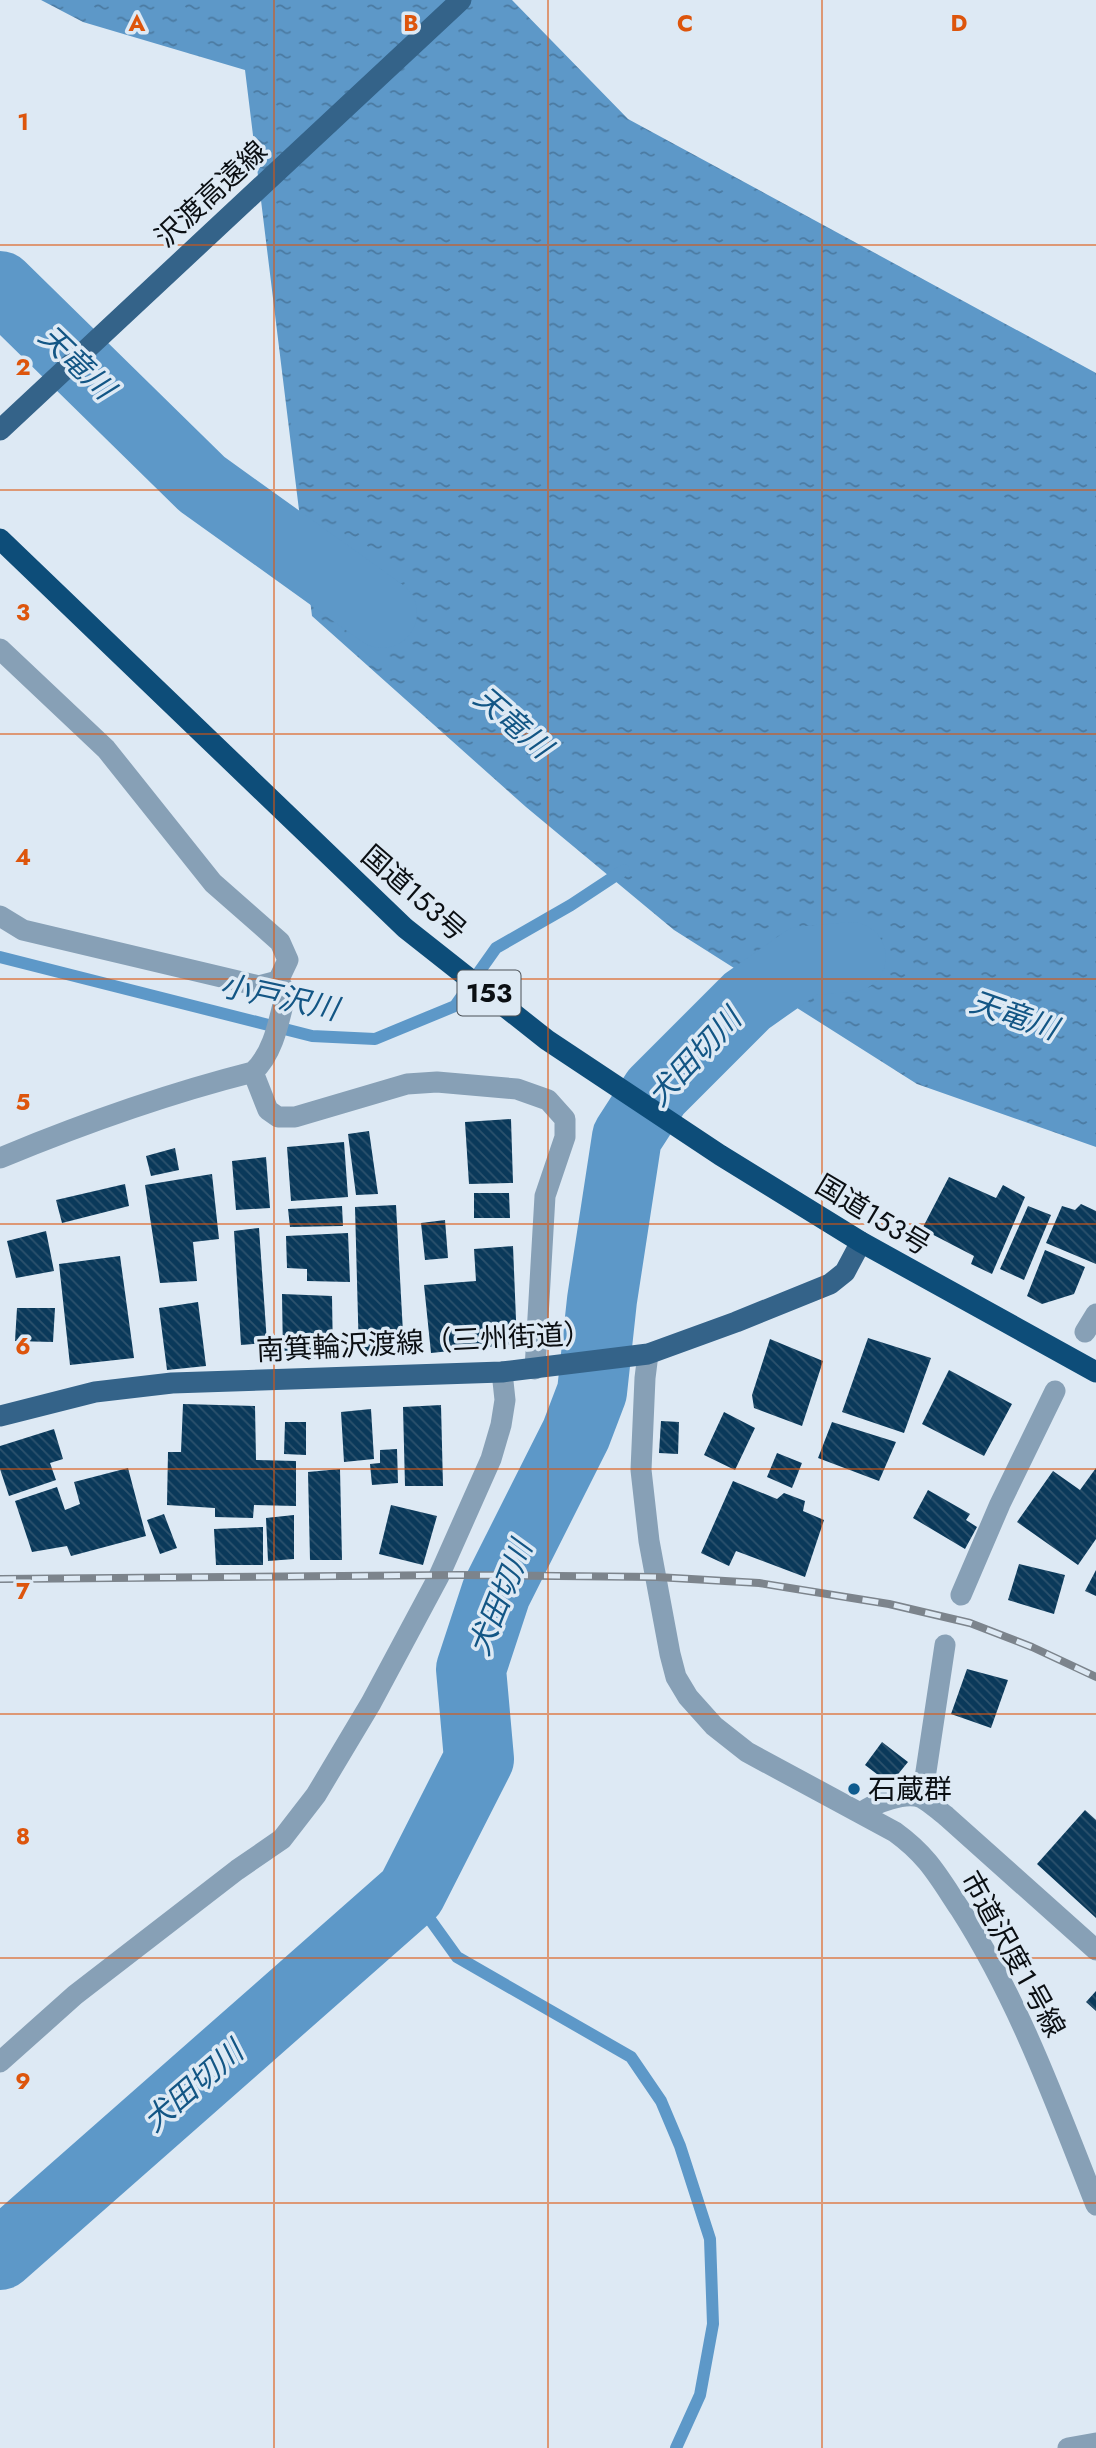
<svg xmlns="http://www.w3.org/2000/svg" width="1096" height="2448" font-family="Jost,'Noto Sans JP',sans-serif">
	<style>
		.water { fill: url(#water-ripples) }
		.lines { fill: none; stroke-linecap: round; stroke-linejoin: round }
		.stream { stroke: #5d98c8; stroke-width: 12 }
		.river { stroke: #5d98c8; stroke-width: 70 }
		.building { fill: url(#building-back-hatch) }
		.minor { stroke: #87a0b6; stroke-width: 21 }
		.major { stroke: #346389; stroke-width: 21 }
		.highway { stroke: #0d4d79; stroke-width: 21 }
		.rail-casing { stroke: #7c848c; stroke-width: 8 }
		.rail { stroke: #dde9f4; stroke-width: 5; stroke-dasharray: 16; stroke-linecap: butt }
		.grid { fill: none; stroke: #dd550c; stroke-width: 2; stroke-opacity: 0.55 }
		.poi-dot { fill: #0e5b8e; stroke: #dde9f4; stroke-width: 2.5 }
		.labels { text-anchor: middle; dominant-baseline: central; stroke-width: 7; stroke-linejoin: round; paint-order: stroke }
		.shield { fill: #dde9f4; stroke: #4a5056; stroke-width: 2 }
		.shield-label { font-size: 26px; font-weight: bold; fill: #0b0f13 }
		.street-label { font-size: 28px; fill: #0b0f13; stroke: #dde9f4 }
		.poi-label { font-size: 28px; fill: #0b0f13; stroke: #dde9f4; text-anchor: start }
		.water-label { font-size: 30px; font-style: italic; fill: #135685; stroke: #dde9f4 }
		.grid-label { font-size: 23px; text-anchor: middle; font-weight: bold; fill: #dd550c; stroke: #dde9f4; stroke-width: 7; stroke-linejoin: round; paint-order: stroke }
	</style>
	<defs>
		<pattern id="water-ripples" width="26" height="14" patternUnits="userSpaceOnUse" patternTransform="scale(1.75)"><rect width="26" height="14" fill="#5d98c8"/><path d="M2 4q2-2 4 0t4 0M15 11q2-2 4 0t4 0" fill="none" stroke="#4b7aa1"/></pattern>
		<pattern id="building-back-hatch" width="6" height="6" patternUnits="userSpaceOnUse" patternTransform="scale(1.75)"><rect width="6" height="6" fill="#0a395a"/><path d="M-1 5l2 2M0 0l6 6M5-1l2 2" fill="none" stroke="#2c526d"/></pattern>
	</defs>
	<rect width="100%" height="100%" fill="#dde9f4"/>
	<path class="water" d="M41 0H512L628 119 1096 373V1147L917 1084 674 930 526 807 312 616 245 70 83 22Z"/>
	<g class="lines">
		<path class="stream" d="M0 957 312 1036 375 1039 455 1006 496 948 571 905 624 870
			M411 1893 457 1957 631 2057 661 2101 680 2146 710 2239 713 2324 700 2395 676 2448"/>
		<path class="river" d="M0 286 202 484 382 613
			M0 2255 411 1893 479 1759 471 1669 496 1593 576 1434 592 1392 602 1300 627 1137 656 1092 747 1001 804 961 851 957"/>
	</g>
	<path class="building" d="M511 1119 513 1183 469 1184 465 1122Z
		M369 1131 378 1194 356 1195 348 1134Z
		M344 1142 348 1197 291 1201 287 1147Z
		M175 1148 179 1170 151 1176 146 1156Z
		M266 1157 270 1208 236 1210 232 1161Z
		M212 1174 219 1239 193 1242 197 1281 160 1283 145 1185Z
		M949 1177 996 1198 1003 1185 1025 1197 992 1274 971 1264 974 1256 922 1229Z
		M125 1184 129 1206 62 1223 56 1200Z
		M474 1193H509L510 1218H474Z
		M1081 1204 1096 1211V1264L1046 1243 1062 1206 1075 1210Z
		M396 1205 404 1351 359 1355 355 1207Z
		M342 1206 343 1226 290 1227 288 1209Z
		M1028 1206 1051 1215 1024 1280 1000 1269Z
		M445 1220 448 1258 425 1260 421 1223Z
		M259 1228 267 1343 241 1345 234 1231Z
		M46 1231 54 1271 16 1278 7 1241Z
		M348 1233 350 1282 307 1281V1269L287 1268 286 1236Z
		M513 1246 517 1344 431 1353 424 1285 476 1281 474 1249Z
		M1045 1250 1085 1267 1074 1294 1042 1304 1027 1296Z
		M120 1256 134 1358 70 1365 59 1264Z
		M282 1294 332 1296 333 1359 283 1358Z
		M198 1302 206 1366 167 1370 159 1308Z
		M17 1308H55L53 1342 15 1341Z
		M868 1338 931 1358 904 1433 842 1412Z
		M770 1339 823 1361 802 1426 754 1408 752 1395Z
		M949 1370 1012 1404 984 1456 922 1424Z
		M183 1404 255 1406 256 1460 296 1461V1506L254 1505 253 1518 215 1517V1508L167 1505 168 1452H181Z
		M441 1405 443 1486H405L403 1407Z
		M371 1409 374 1459 344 1462 341 1412Z
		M724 1412 755 1428 735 1470 704 1455Z
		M661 1421 679 1422 678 1454 659 1453Z
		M285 1422H306V1455L284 1454Z
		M832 1422 896 1442 879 1481 818 1458Z
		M54 1429 63 1459 50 1463 56 1480 9 1496 0 1469V1446Z
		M397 1449 398 1483 372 1485 370 1464 380 1463V1450Z
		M777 1453 802 1463 792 1488 767 1477Z
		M128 1468 146 1536 71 1556 67 1546 32 1552 15 1501 57 1487 65 1510 80 1504 74 1482Z
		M1096 1468V1539L1078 1565 1017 1522 1053 1471 1080 1490Z
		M340 1469 342 1560H310L308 1472Z
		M733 1481 777 1499 784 1493 805 1501 803 1511 824 1520 805 1577 736 1551 729 1566 701 1553Z
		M928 1490 970 1514 966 1520 977 1527 965 1549 913 1518Z
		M391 1505 437 1516 423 1565 379 1554Z
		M164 1514 177 1548 160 1554 147 1520Z
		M294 1515V1559L268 1561 266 1518Z
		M263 1527V1565H216L214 1529Z
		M1019 1564 1065 1575 1054 1614 1008 1600Z
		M1096 1570V1596L1085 1591Z
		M967 1669 1008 1680 991 1728 951 1714Z
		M882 1742 908 1762 890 1784 865 1765Z
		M1085 1810 1096 1820V1918L1037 1864Z
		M1096 1991V2011L1086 2002Z"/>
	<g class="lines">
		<path class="minor" d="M0 649 106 749 213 883 280 942 288 960 278 981 259 986 23 930 0 916
			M253 1072 268 1110 278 1117H295L407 1084 437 1082 517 1089 548 1100 565 1119V1137L545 1196 535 1369
			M0 1158C82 1124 166 1094 253 1072 274 1053 279 1020 286 992L278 981
			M1085 1332 1096 1314
			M648 1354 645 1378 641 1470 649 1541 670 1654 676 1677 688 1697 714 1726 747 1752 895 1832C928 1856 938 1876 960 1909 1019 2001 1056 2104 1096 2205
			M961 1595 1000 1504 1055 1391
			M922 1798 945 1645
			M861 1813C874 1803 906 1791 922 1798 930 1802 938 1810 946 1816L1096 1950
			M0 2062 75 1995 237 1870 282 1839 316 1795 371 1703 439 1576 491 1459 501 1425 505 1400 502 1372
			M1068 2448 1096 2443"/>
		<path class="major" d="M0 430 461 0
			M0 1416 95 1392 172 1383 502 1372 648 1354 736 1322 830 1284 845 1272 861 1242"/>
		<path class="highway" d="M0 539 405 928 547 1040 720 1155 861 1242 1096 1372"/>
		<g class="rail-casing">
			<path id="rail" d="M0 1579 460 1575 657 1577 759 1583 889 1604 970 1623 1032 1647 1096 1677"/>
		</g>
		<use href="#rail" class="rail"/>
	</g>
	<path class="grid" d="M274 0V2448M548 0V2448M822 0V2448M0 245H1096M0 490H1096M0 734H1096M0 979H1096M0 1224H1096M0 1469H1096M0 1714H1096M0 1958H1096M0 2203H1096"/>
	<circle class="poi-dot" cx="854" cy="1789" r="7"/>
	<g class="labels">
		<rect class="shield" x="457.5" y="970.5" width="63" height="45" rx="5"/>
		<g class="shield-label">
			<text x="489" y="993">153</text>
		</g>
		<g class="street-label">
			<text transform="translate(211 194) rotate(-43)">沢渡高遠線</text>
			<text transform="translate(414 893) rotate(41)">国道153号</text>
			<text transform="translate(873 1215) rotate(31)">国道153号</text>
			<text transform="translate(424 1342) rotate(-3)">南箕輪沢渡線（三州街道）</text>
			<text transform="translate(1013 1954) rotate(61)">市道沢度１号線</text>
		</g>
		<g class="poi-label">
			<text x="868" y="1789">石蔵群</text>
		</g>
		<g class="water-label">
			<text transform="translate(77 362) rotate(44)">天竜川</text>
			<text transform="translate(513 722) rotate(41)">天竜川</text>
			<text transform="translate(279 997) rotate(12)">小戸沢川</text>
			<text transform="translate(1014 1015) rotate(19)">天竜川</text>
			<text transform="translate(694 1057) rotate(-47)">犬田切川</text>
			<text transform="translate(500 1598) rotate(-68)">犬田切川</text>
			<text transform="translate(193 2086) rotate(-41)">犬田切川</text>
		</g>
	</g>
	<g class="grid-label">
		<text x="137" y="31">A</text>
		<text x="411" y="31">B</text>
		<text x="685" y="31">C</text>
		<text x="959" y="31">D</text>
		<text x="23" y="130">1</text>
		<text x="23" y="375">2</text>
		<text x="23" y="620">3</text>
		<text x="23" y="865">4</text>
		<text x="23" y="1110">5</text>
		<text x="23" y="1354">6</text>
		<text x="23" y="1599">7</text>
		<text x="23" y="1844">8</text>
		<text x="23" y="2089">9</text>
	</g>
</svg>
